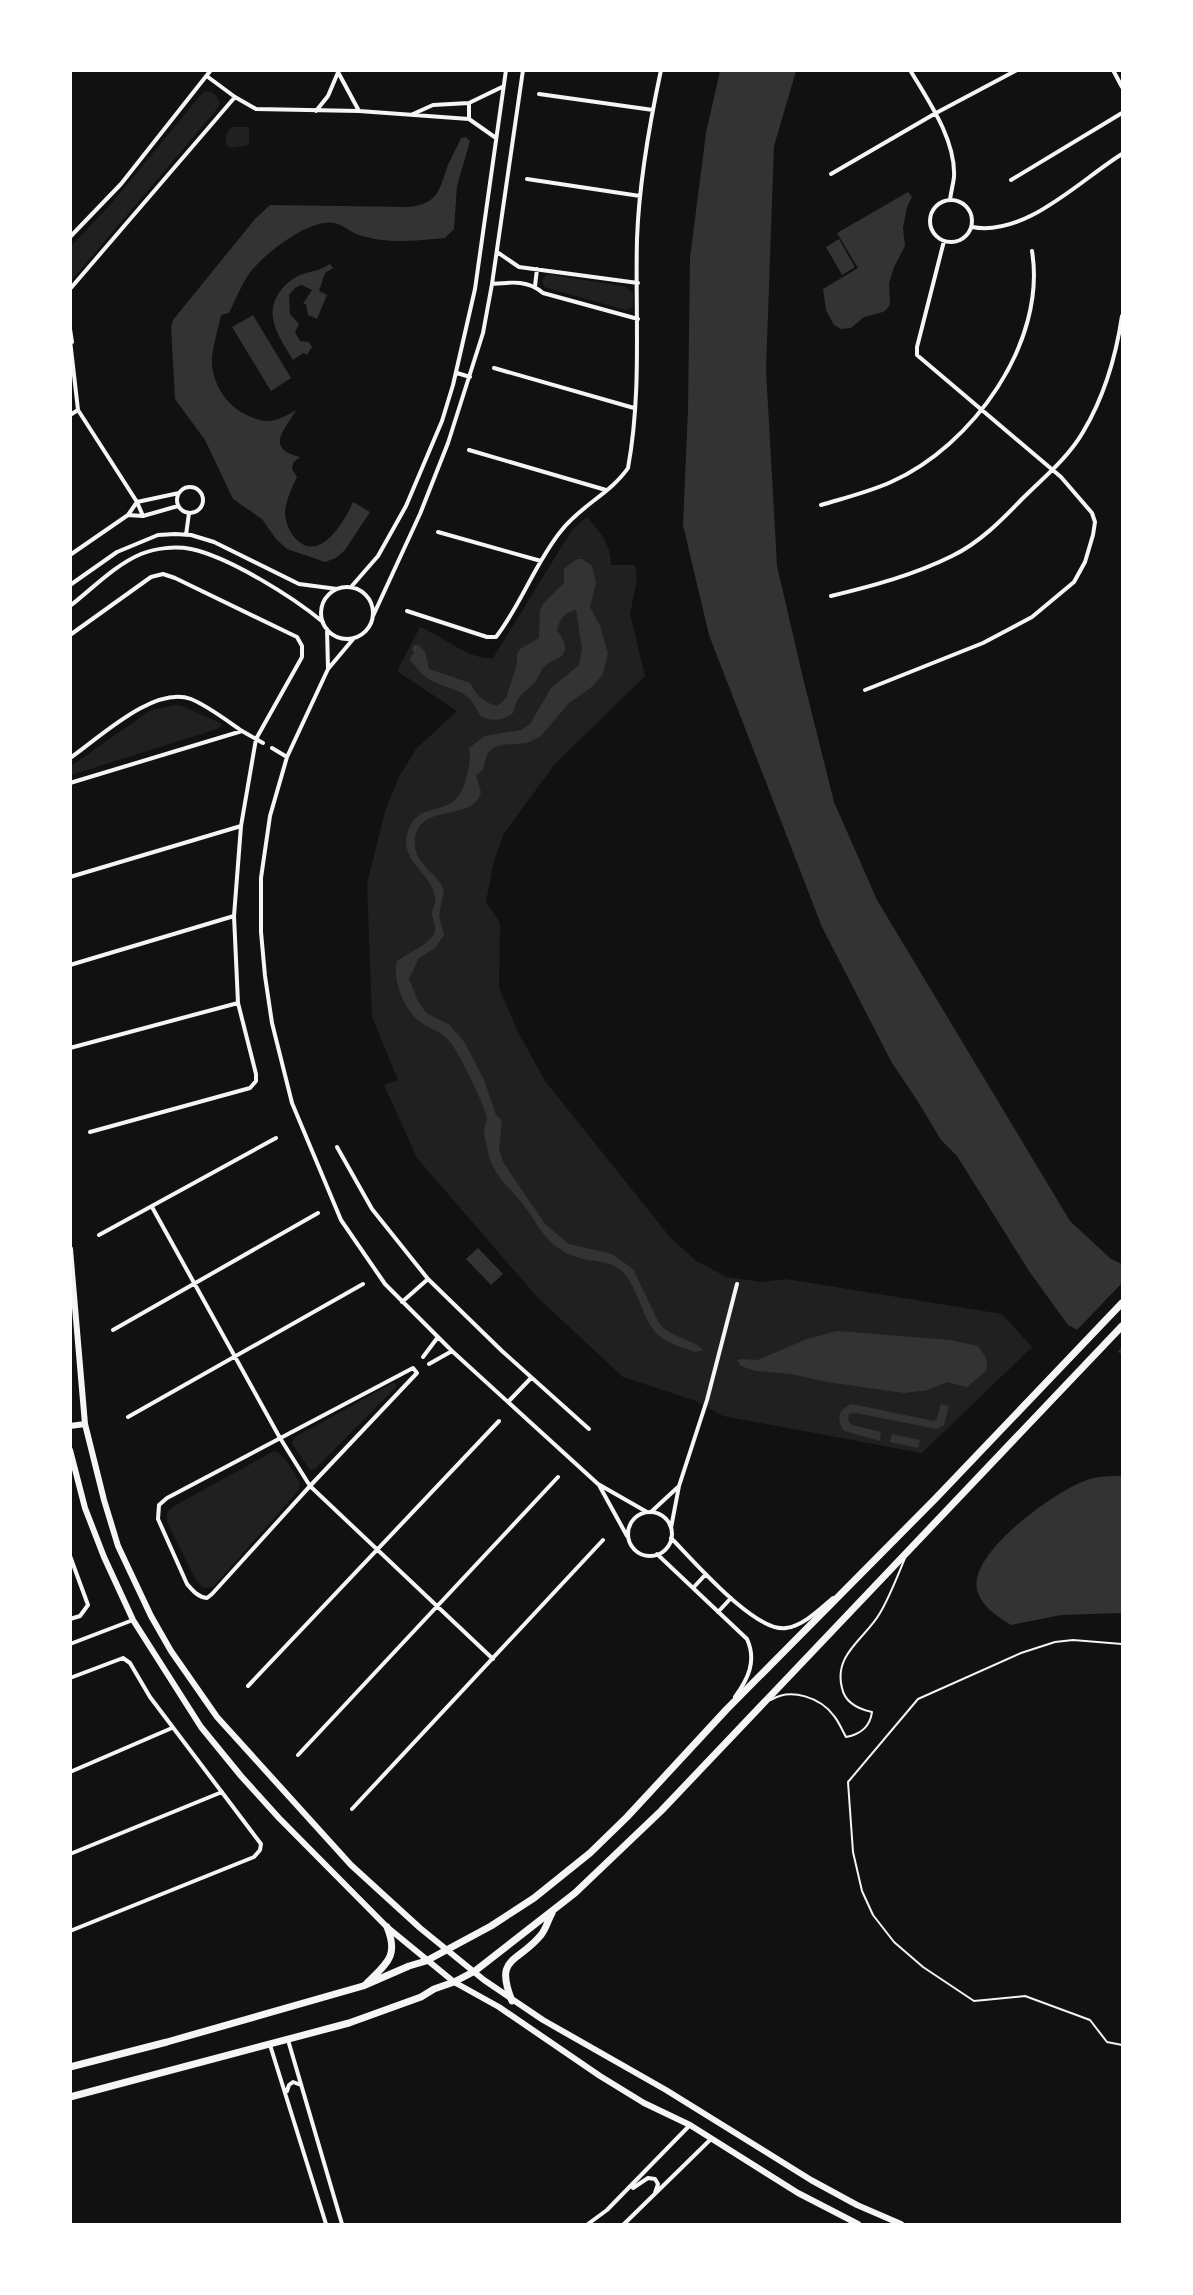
<svg xmlns="http://www.w3.org/2000/svg" width="1193" height="2295" font-family="'Noto Sans',sans-serif">
	<style>
		.green { fill: #202020 }
		.water { fill: #333 }
		.pier { fill: #111 }
		.lines { fill: none; stroke-linecap: round; stroke-linejoin: round }
		.service { stroke: #f5f5f5; stroke-width: 2 }
		.minor { stroke: #f5f5f5; stroke-width: 4 }
		.secondary { stroke: #f5f5f5; stroke-width: 6 }
		.primary { stroke: #f5f5f5; stroke-width: 7 }
	</style>
	<rect width="100%" height="100%" fill="#111"/>
	<path class="green" d="M204 91C214 92 216 94 220 103L217 109 71 281V246L111 204Z
		M232 127H249V145L230 148C222 142 226 132 232 127Z
		M547 274 627 287 633 294V307L625 310 544 287 542 280Z
		M587 517C600 532 611 544 611 565H635L637 579 630 614 645 676 554 765 503 835 494 861 486 902 500 923 499 988 517 1030 545 1081 670 1237 696 1261 727 1277 761 1282 786 1279 1002 1314 1032 1347 922 1453 723 1416 696 1401 623 1377 537 1297 417 1158 384 1085 398 1080 372 1017 367 884 385 811 399 777 416 749 457 711 397 671 420 627C441 635 471 661 493 658L562 546 573 529Z
		M175 705 185 707 220 723 221 726 217 729 71 775V766L151 710Z
		M393 1383 396 1384V1387L315 1469 310 1470 292 1444 295 1437Z
		M274 1451C286 1456 294 1472 300 1484L298 1491 213 1587 203 1588 196 1580 167 1522V1512L172 1507Z"/>
	<path class="water" d="M720 71H796L774 146 766 370 777 566 803 678 834 802 877 900 1070 1221 1111 1259 1122 1264V1354L1068 1325 1029 1271 957 1156 941 1140 917 1100 892 1063 822 927 709 635 683 525 688 410 690 258 706 133Z
		M466 137 470 141 457 186 454 229 445 238C415 241 387 244 359 235 350 232 342 224 334 223 310 217 259 257 247 277 240 288 235 301 229 313L221 315C218 331 211 350 212 365 215 394 237 417 266 421 276 422 288 415 296 410 285 430 264 448 300 457L293 463 292 469 297 477C292 487 286 501 285 512 285 521 289 531 295 538 319 565 345 521 353 502L370 512 345 550 336 558 325 562 287 549 276 539 262 519 233 499 205 440 175 399 171 327 173 320 255 219 270 205 409 207C440 203 439 189 448 165 452 156 457 147 461 138Z
		M908 192 912 197 907 207 903 228 905 246 894 267 889 283 890 304 887 309 883 312 864 317 851 328 841 329 834 325 826 310 823 289 858 268 837 233Z
		M839 239 855 267 842 275 826 247Z
		M330 264 333 268 325 273 319 291 327 295 317 319 308 315 306 304H303L312 290 301 285 295 288 289 295 290 314 299 324 295 332 300 341 309 342 312 347 307 355 303 353 293 360C280 338 261 314 282 289 286 284 293 278 300 275 311 271 320 271 330 264Z
		M253 315 291 378 271 391 232 327Z
		M577 559H582L592 566 596 583 590 607 600 626 608 653 603 674 593 686 569 703 541 736 527 743 501 745 493 748 487 754 483 770 476 775 481 792C474 824 414 800 415 844 415 864 437 873 444 890L439 916 444 935 435 948 419 958 409 979 418 1001 426 1013 450 1025 465 1043 484 1080 496 1115 502 1121 499 1148 503 1162 545 1224 569 1244 612 1254 633 1269 659 1323C672 1339 692 1338 703 1350L695 1352C684 1348 672 1345 662 1338 641 1324 640 1285 619 1269 607 1260 593 1262 580 1258 571 1256 559 1250 552 1243 541 1233 534 1219 525 1207 512 1189 495 1178 489 1156 487 1148 484 1136 484 1129 484 1128 487 1120 487 1120 486 1107 459 1053 450 1042 442 1031 430 1029 420 1022 404 1010 392 980 397 961 406 954 433 943 435 931 436 924 432 919 432 913 433 906 437 903 435 896 430 872 398 860 408 831 421 795 456 825 467 775 469 766 471 757 469 748L485 736 521 730 530 724 551 688 579 665 582 648 576 610C565 612 559 620 557 630 561 637 568 645 564 652 561 660 550 660 545 666 540 670 539 677 535 682 521 697 519 692 513 713 502 721 493 722 480 716 469 687 451 692 429 679 421 675 415 665 409 659L414 653 412 649 414 645H418L425 651 429 669 470 683C477 696 483 702 497 706L506 698 517 664V654L520 649 539 638 540 610 544 603 564 583V569Z
		M478 1248 503 1274 491 1285 466 1259Z
		M837 1331 951 1340 978 1346 986 1358 987 1366 986 1371 967 1387 947 1382 928 1390 904 1393 827 1382 791 1374 755 1371 741 1366 737 1360 742 1359 757 1360 807 1339Z
		M852 1404 934 1421 937 1419 941 1404 949 1406 944 1425 937 1429 856 1413 849 1414 848 1420 852 1425 881 1432 880 1441 844 1431C836 1419 838 1409 852 1404Z
		M892 1434 920 1440 918 1448 890 1442Z
		M1122 1476V1613L1061 1615 1011 1625C997 1616 982 1607 977 1590 968 1552 1059 1488 1090 1479 1100 1476 1113 1476 1122 1476Z"/>
	<path class="pier" d="M1122 1283V1347L1116 1354 1075 1332Z"/>
	<g class="lines">
		<path class="service" d="M1122 1644 1073 1640 1055 1642 1021 1653 918 1699 848 1782 853 1852 862 1891 873 1915 894 1942 923 1967 974 2001 1025 1996 1090 2020 1107 2042 1122 2045
			M771 1700C791 1687 821 1698 834 1716 839 1722 842 1730 846 1737 861 1734 870 1727 872 1712 858 1709 845 1703 842 1688 833 1654 866 1638 880 1613 890 1596 897 1577 905 1558"/>
		<path class="minor" d="M910 70C928 100 956 140 954 177 953 185 951 192 950 200
			M1113 70 1122 87
			M338 72 359 111
			M208 77 235 97 256 109 359 111 469 119 496 138
			M539 94 653 110
			M316 111 328 96 339 70
			M413 114 433 105 469 103 502 87
			M469 119V103
			M831 174 936 113 1017 70
			M527 179 640 196
			M1011 180 1122 113
			M930 221a21 21 0 1 1 42 0a21 21 0 1 1-42 0Z
			M972 227C1026 237 1080 180 1122 154
			M70 237 121 184 211 70
			M497 252 519 267 638 283
			M492 284C512 282 528 280 543 293L638 319
			M535 286 537 269
			M70 289 235 97
			M70 329 72 342
			M70 340 78 410 137 502 143 516
			M494 368 634 408
			M457 373 470 377
			M70 415 78 410
			M469 450 606 490
			M177 500a13 13 0 1 1 26 0a13 13 0 1 1-26 0Z
			M821 505C844 498 869 492 891 482 972 446 1047 343 1032 251
			M128 515 143 516 178 506
			M438 532 541 561
			M186 535 189 513
			M70 555 128 515 137 502 179 493
			M70 585 117 552 158 535 175 534 191 535 214 542 299 584 337 589
			M321 613a26 26 0 1 1 52 0a26 26 0 1 1-52 0Z
			M351 587 378 556 406 506 442 421 453 385 475 289 506 70
			M831 596C872 586 914 575 952 556 979 543 1001 521 1022 499 1043 478 1068 458 1083 432 1104 397 1116 356 1122 316
			M70 606C93 588 115 565 141 554 156 548 175 546 191 549 229 557 293 597 323 622
			M407 611 487 637H496C521 605 535 563 561 531 580 506 611 493 628 468 642 392 635 315 637 239 639 183 649 126 661 70
			M373 616 420 514 448 443 483 333 492 284 523 70
			M327 629 328 668
			M70 635 151 577 163 574 175 578 297 637 302 646V657L256 739 241 826 234 916 238 1003 256 1074V1081L250 1088 90 1132
			M354 638 328 669 287 757 270 816 261 878V932L265 976 272 1023 292 1103 341 1220 385 1284 452 1351 598 1484 647 1512
			M865 690 983 643 1032 617 1074 582 1085 562 1093 535 1095 522 1092 513 1061 477 917 355V347L944 241
			M272 748 287 757
			M70 758C99 738 154 685 191 699 208 706 226 720 242 731
			M70 783 242 731 263 743
			M70 877 241 826
			M70 965 234 916
			M70 1048 238 1003
			M337 1147 372 1209 428 1279 502 1351 589 1429
			M152 1207 280 1438 310 1486 493 1659
			M99 1235 276 1138
			M402 1302 428 1279
			M113 1330 318 1213
			M423 1357 438 1337
			M429 1364 452 1351
			M413 1368 417 1373 310 1486 212 1594 207 1598C198 1597 193 1591 187 1584L158 1519 159 1505 167 1498Z
			M508 1402 531 1378
			M128 1417 363 1284
			M599 1485 627 1536
			M651 1512 678 1487
			M628 1534a22 22 0 1 1 44 0a22 22 0 1 1-44 0Z
			M671 1528 679 1486 707 1400 737 1284
			M671 1538C693 1560 755 1633 786 1628 803 1626 820 1609 833 1598
			M657 1554 747 1639C757 1661 748 1679 735 1697
			M70 1556 88 1605 80 1616 70 1619
			M693 1588 706 1574
			M718 1612 731 1598
			M70 1644 133 1620
			M70 1678 123 1658 130 1663 150 1697 261 1844 260 1850 254 1857 244 1861 70 1931
			M248 1686 499 1421
			M298 1755 558 1477
			M70 1772 172 1728
			M352 1809 603 1540
			M70 1854 222 1792
			M288 2040 342 2224
			M270 2045 326 2224
			M287 2091 289 2085 293 2082 301 2085
			M633 2188 648 2178 655 2179 658 2184 655 2193
			M588 2224 607 2210 690 2125
			M624 2224 711 2139"/>
		<path class="secondary" d="M70 1249 85 1424 104 1500 118 1546 151 1616 171 1651 217 1717 351 1865 420 1928 484 1980 543 2020 666 2090 811 2180 857 2205 901 2224
			M70 1426 85 1424
			M70 1450 85 1508 104 1557 133 1620 201 1727 241 1776 279 1818 387 1927 454 1982 499 2007 600 2076 644 2103 690 2125 798 2193 858 2224"/>
		<path class="primary" d="M367 1983C387 1963 399 1956 387 1927
			M512 2001C494 1956 517 1964 541 1935 546 1929 548 1920 552 1913
			M70 2067 167 2042 363 1986 409 1966 426 1961 491 1926 534 1898 590 1853 627 1817 726 1710 936 1498 1122 1303
			M70 2097 349 2023 421 1997 434 1989 454 1982 475 1971 575 1893 661 1811 1122 1326"/>
	</g>
	<rect width="1193" height="2295" fill="none" stroke="#ffffff" stroke-width="144"/>
</svg>
